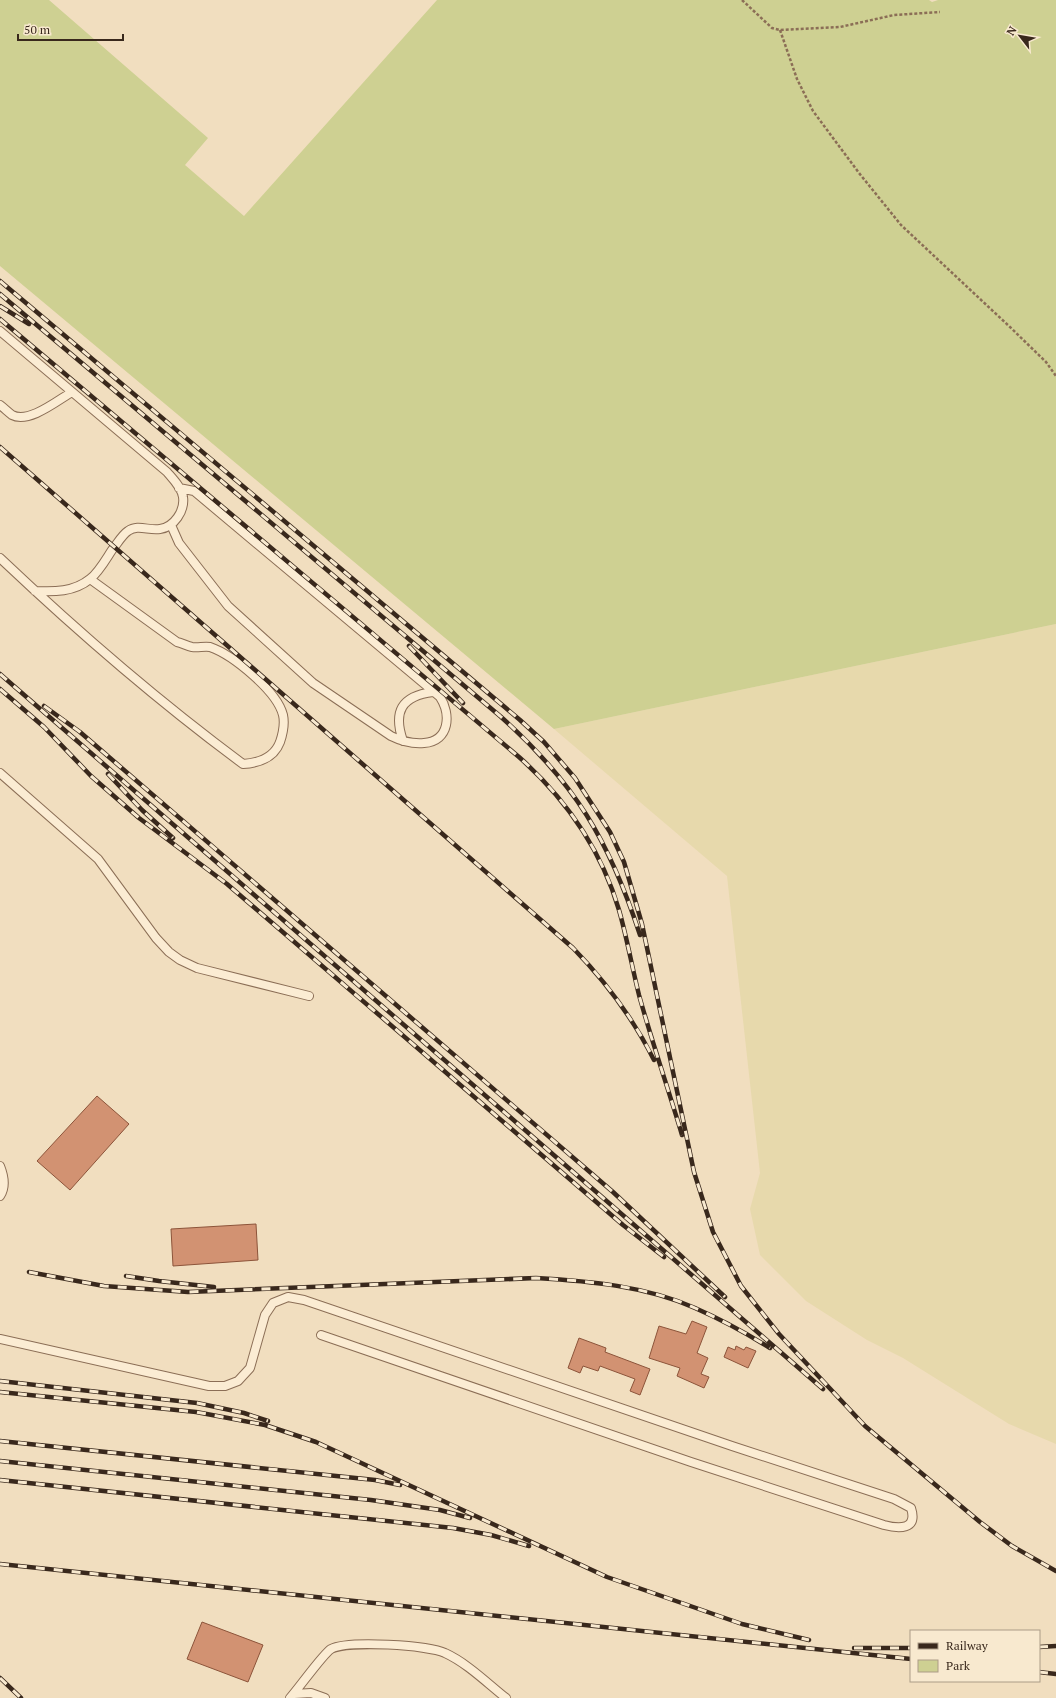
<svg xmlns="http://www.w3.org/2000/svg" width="1056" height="1698" font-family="'PT Serif',serif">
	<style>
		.farmland { fill: #e7d9ac }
		.green { fill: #ced092 }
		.building { fill: #d29272; stroke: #8c543a }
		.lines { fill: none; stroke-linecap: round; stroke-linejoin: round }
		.lane-casing { stroke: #8b6e56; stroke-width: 10 }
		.path { stroke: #8b6e56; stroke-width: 2.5; stroke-dasharray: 3 2; stroke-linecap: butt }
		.lane { stroke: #fbecd3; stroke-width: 8 }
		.rail-casing { stroke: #39281c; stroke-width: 4.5 }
		.rail { stroke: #f8e9cf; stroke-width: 3; stroke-dasharray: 9; stroke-linecap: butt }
	</style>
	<rect width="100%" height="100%" fill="#f1debf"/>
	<path class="farmland" d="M1056 624V1444L1009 1424 903 1358 867 1340 806 1301 760 1255 750 1209 760 1173 727 876 554 729Z"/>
	<path class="green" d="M0 0H49L208 138 185 165 244 216 437 0H929L932 2 938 0H1056V624L554 729 0 266Z"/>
	<path class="building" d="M97 1096 129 1124 70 1190 37 1161Z
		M256 1224 258 1260 173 1266 171 1229Z
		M692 1321 707 1327 697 1353 708 1358 701 1374 709 1377 704 1388 677 1376 680 1368 649 1358 659 1326 686 1334Z
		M579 1338 606 1348 605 1352 650 1369 640 1395 630 1391 635 1379 600 1366 598 1371 583 1366 580 1373 568 1368Z
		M736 1346 744 1350 746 1347 756 1351 748 1368 724 1357 728 1347 735 1350Z
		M202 1622 263 1645 248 1682 187 1659Z"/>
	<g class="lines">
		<g class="lane-casing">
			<path id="lane" d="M0 331 167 472C173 479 182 488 183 497 185 511 174 527 160 529 149 531 138 524 128 531 122 535 117 544 112 550 106 559 99 572 90 579 74 592 54 592 35 591
				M0 405C4 408 8 412 12 415 29 424 58 400 72 392
				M171 525 179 543 228 606 313 683 391 736C401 741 412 744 424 743 450 741 451 714 440 697L194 491 179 488
				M0 558C77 631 158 701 243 764 259 763 274 758 280 742 283 733 285 724 283 715 277 691 233 655 210 647 204 646 198 648 192 647 187 646 182 643 177 642L90 579
				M403 741C393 712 401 696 433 692
				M0 773 98 859 156 938 169 952 180 960 197 968 309 996
				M0 1166C4 1176 6 1187 0 1196
				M0 1339 209 1386H225L238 1381 250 1368 265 1315 273 1303 288 1297 304 1300 732 1446 894 1499 911 1508C918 1530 899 1529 884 1525L691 1462 321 1335
				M294 1694 311 1693 325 1698
				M290 1698C299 1688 323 1654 331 1649 347 1640 429 1645 445 1653 467 1663 487 1683 506 1698"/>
		</g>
		<path class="path" d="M742 0 772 28 780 30 840 27 894 15 940 12
			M780 30 797 79 813 111 859 173 901 225 1010 327 1046 362 1056 376"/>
		<use href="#lane" class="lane"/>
		<g class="rail-casing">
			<path id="rail" d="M0 281 520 720 544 742 575 778 610 832 624 862 642 924 694 1172 713 1232 741 1286 779 1334 865 1426 980 1522 1012 1546 1056 1571
				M0 294 500 716C575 783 609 840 640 935
				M0 306 29 324
				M0 319 519 757C566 799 601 849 619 910 627 938 632 967 639 995 652 1042 668 1088 682 1135
				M0 447 573 948C606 982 633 1018 654 1060
				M409 646 463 703
				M0 674 823 1389
				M0 689 44 727 91 776 139 818 227 884 623 1225 664 1257
				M44 706 80 732 613 1192 725 1297
				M108 774 142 810 173 838
				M29 1272 104 1286 188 1292 536 1278C589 1281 646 1286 695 1308 720 1319 746 1333 770 1348
				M126 1276 159 1281 214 1287
				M0 1381 197 1403 244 1413 268 1421
				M0 1392 196 1412 265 1425 316 1442 607 1577 742 1624 809 1640
				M0 1441 375 1480 400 1485
				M0 1461 371 1500 440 1510 470 1518
				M0 1480 453 1528 491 1535 529 1546
				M0 1564 911 1659
				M1039 1647 1056 1646
				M854 1648H911
				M1039 1672 1056 1674
				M0 1678 21 1698"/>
		</g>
		<use href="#rail" class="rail"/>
	</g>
	<rect x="910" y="1630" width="130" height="52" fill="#f8e9cf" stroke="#ac9c87"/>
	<rect x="918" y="1643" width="20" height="6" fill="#39281c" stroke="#ac9c87"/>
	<text x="946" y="1650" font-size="12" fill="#39281c">Railway</text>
	<rect x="918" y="1660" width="20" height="12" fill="#ced092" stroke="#ac9c87"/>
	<text x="946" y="1670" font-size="12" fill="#39281c">Park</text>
	<g transform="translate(1020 36) rotate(301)" stroke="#f8e9cf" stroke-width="3" paint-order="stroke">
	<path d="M0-3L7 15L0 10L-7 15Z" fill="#39281c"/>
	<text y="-6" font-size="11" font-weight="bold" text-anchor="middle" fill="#39281c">N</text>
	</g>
	<path d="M18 34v6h105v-6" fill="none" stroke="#39281c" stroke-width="2"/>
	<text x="24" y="34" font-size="12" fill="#39281c" stroke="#f8e9cf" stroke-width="3" paint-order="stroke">50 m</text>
</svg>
